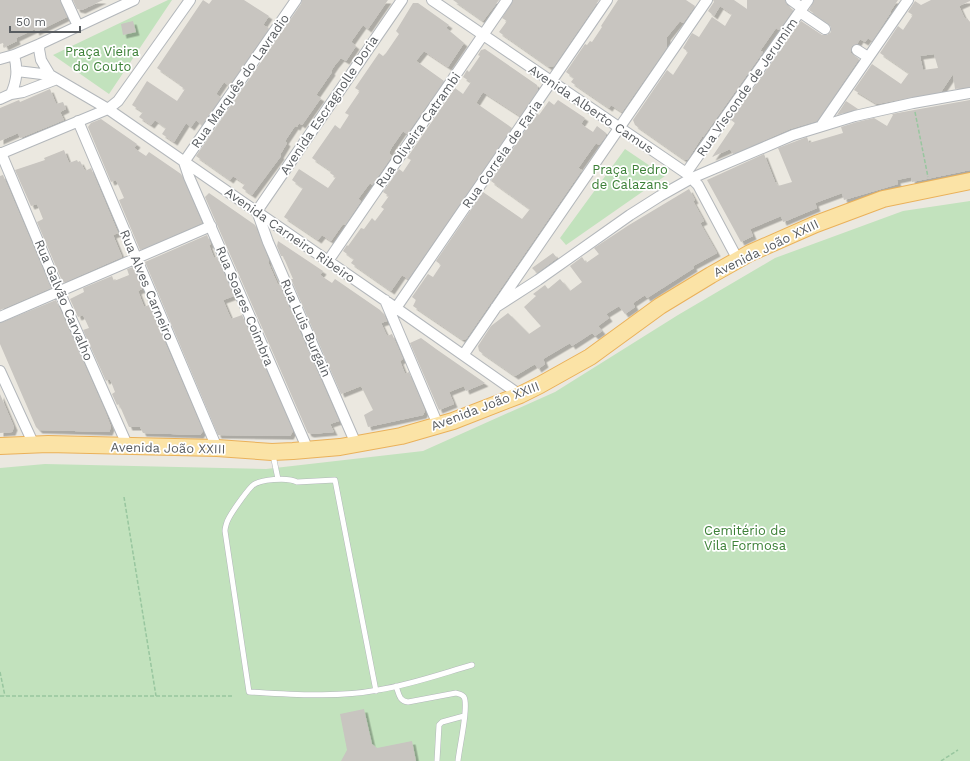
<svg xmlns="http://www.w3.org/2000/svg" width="970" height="761" font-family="'Work Sans',sans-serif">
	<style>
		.green { fill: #c2e2bd }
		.building { fill: #c8c5c0; fill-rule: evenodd; filter: url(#shadow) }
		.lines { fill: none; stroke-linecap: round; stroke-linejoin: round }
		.lane-casing { stroke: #b3b7bb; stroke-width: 6 }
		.street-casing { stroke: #b3b7bb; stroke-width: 12 }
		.primary-casing { stroke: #eab15a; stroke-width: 18 }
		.path { stroke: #98c69f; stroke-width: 1.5; stroke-dasharray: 4 2; stroke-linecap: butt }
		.lane { stroke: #fff; stroke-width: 5 }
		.street { stroke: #fff; stroke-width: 10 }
		.primary { stroke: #fbe3a6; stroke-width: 16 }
		.labels { text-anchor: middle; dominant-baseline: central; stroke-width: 3.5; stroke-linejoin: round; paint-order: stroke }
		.park-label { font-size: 13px; fill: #3d8138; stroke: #fff }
		.street-label { font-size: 13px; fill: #595d61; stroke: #fff }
	</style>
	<defs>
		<filter id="shadow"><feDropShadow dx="3.5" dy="3.5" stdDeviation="0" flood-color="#0004"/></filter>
	</defs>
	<rect width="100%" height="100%" fill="#ebe8e0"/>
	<path class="green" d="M168 0H172L109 94 53 55Z
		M625 149 665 176 566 245 560 238Z
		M970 201V761H0V468L45 464 266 469 423 451 555 392 678 315 775 258 903 211Z"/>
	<path class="building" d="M0 0H60L67 17 36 32 35 29 16 38 17 41 5 47 3 43 0 44Z
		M73 0H103L82 10 77 9Z
		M203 0 209 4 212 0H244L269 16 263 25 269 28 229 86 224 82 216 94 221 98 202 125 196 120 191 127 186 123 174 142 162 134 166 128 155 120 151 125 139 117 143 112 132 105 147 81 177 101 185 89 179 85 180 84 157 68Z
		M302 0H388L368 29 363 25 351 42 356 46 346 61 341 58 340 59 335 65 331 71 332 72 316 95 321 98 302 125 299 123 297 127 295 126 285 141 287 143 280 155 281 156 252 195 242 188 245 184 233 176 230 180 196 156 301 4Z
		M453 0H499L483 21Z
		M513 0H599L554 66 549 67 499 32 507 21 502 18Z
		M618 0H686L695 6 683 23 680 21 667 37V47L622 112 611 105 609 108 571 82 574 78 566 72 585 44 587 45 590 41 592 42 602 27 601 26Z
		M713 0H734L747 9V0H785L787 5 793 10 779 30 776 28 760 51 763 52 703 137H702L688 159 685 160 635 125 633 120 667 70 673 75 688 52 683 48 692 33 699 37 712 17 725 26 732 14 720 6 714 16 708 11 714 2Z
		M814 0H898L890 12H891L872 41 868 38 865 42 860 39 857 44 852 46 851 49V53L859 59 817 121 790 129 733 154 730 149 712 157 735 123 731 120 801 21 822 35H827L831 32V27L829 24 809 10Z
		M931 0H970V1L959 6 965 19 967 18 970 22V87L955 89 953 74 941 92 877 104 854 90 872 64 901 84 909 73 880 53 898 26 903 30 913 15 908 12 915 1 921 5ZM934 54 938 68 923 70 920 56Z
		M413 3H418L449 25 446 28 464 43 448 67 424 51 416 61 444 81 407 134 403 131 392 147 389 153 392 156 372 185 370 183 358 199 361 201 345 225 343 224 331 241 322 235 318 240 284 217 303 188 292 180 299 169 328 188 336 177 330 173 331 171 312 158 335 125 340 129 349 115 345 113 360 91 355 88 379 53 383 56 386 53 399 34 396 31Z
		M133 21 136 32 123 35 121 24Z
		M485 49 537 85 538 90 520 116 483 92 476 103 512 128 408 279 402 275 391 291 351 263 354 259 343 251 347 245 348 246 361 228 364 229 372 218 375 221 384 209 381 207 389 196 383 192 399 169 403 172 411 160 407 158 455 88 463 94 471 82 463 77 467 70 469 72 480 56 478 55 481 50Z
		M50 89 56 104 63 102 66 109 60 112 64 120 20 138 18 133 0 141V108L19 100 20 102Z
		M558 100 585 118 581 124 593 132 597 126 606 133V136L599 145 596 143 579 167 578 168 582 170 466 339 463 340 413 306 416 300 412 297 428 274 433 277 441 265 436 261 483 192 522 219 530 209 491 181 537 113 539 115 549 101 554 105Z
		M970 100V170L912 182 911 177 897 180 898 184 844 200 842 193 815 203 817 208 786 221 783 222 781 216 750 229 753 236 741 242 707 180 764 154 775 182H776L778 186 792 182 778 148 807 137 809 143 843 133 841 127 857 122 874 118 887 126 893 115 892 114Z
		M846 101 858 109 837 115Z
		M101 119 137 144 134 148 146 156 149 152 181 174 202 223 140 250 119 200 124 198 116 180 111 182 88 127 91 123Z
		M64 150 69 163 77 160 78 162 80 161 85 171 91 168 118 233 113 235 122 257 63 283 37 222 43 219 37 204 31 206 15 170 45 160 44 158Z
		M3 175 51 288 0 310V176Z
		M689 189 695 200 693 201 704 221 700 223 717 253 693 266 694 268 647 298 645 295 633 303 635 307 625 314 619 306 606 314 609 318 598 326 602 331 595 336 592 333 572 346 570 343 543 359 545 364 538 369 535 364 515 376 479 351 478 346 491 326 508 313 529 334 541 326 524 307 536 296 533 294 545 285 548 289 560 279 570 291 582 282 570 266 582 257 586 263 599 254 594 248 629 225Z
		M209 193 255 225 269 261 268 262 278 285 279 284 339 421 330 424 334 432 311 434 308 433 205 197Z
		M207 235 211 244 209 245 214 258 217 257 234 296 223 300 231 319 242 315 293 431 290 436 218 435 145 262Z
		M278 241 323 271 320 275 332 283 335 279 380 310 384 315 387 321 381 323 387 336 392 334 403 359 400 361 405 374 409 372 425 411 423 415 368 427 364 415 373 410 361 386 341 394 291 279H293L283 256H281L277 246Z
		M553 253 557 258 537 273 532 268Z
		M133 267 142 289 138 291 144 307 149 305 203 431 200 435 143 433 140 427H129L119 404 117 405 112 394 115 392 110 379 106 381 83 330 89 328 83 315 78 317 70 299 84 292 83 288 112 276 114 281 129 275 127 269Z
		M56 300 105 411 111 427 109 432 39 430 36 427 0 344V323Z
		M421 338 436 349 485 383 466 391 464 386 449 392 454 404 439 410 410 343Z
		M0 394 14 427 12 432 0 433Z
		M364 709 372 744 377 748 412 741 416 761H341L347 750 340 714Z"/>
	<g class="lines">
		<g class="lane-casing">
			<path id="lane" d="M273 455 278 479
				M396 686C399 694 399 701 408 702L456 693C459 694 462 694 464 697 469 706 459 749 458 761
				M376 691 335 480 297 482C288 477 259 479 252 486 246 492 230 514 227 522 226 525 225 529 225 531L249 692C291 694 336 698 378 690 410 685 441 674 472 665
				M437 761 439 725 442 722 464 716"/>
		</g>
		<g class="street-casing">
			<path id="street" d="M66 0 78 26
				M296 0 184 162 189 177 308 450
				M432 0 686 173 698 185 738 260
				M791 0 802 8
				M800 12 825 29
				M40 44 39 49 41 60 50 75 108 109 396 308 520 395
				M857 50 868 57
				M0 59 14 55 40 44 134 0
				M17 71 50 75
				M11 94C17 80 18 70 14 55
				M0 99 11 94 23 92 57 79
				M78 121 217 448
				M821 126 908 0
				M1 153 59 291 128 447
				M0 154 108 109 118 101 190 0
				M686 173 808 0
				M328 261 507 0
				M385 300 438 425
				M496 307 538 280 630 215 660 196 692 178 793 135 855 116 913 103 970 93
				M396 308 607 0
				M0 317 211 226
				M464 354 707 0
				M0 371 34 445
				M356 444 268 242 257 211 402 0"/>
		</g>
		<g class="primary-casing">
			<path id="primary" d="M0 446 48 444 217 448 272 452 293 451 340 447 401 436 453 421 520 395 540 385 590 357 660 306 711 275 750 253 816 224 883 199 970 181"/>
		</g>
		<path class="path" d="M915 112 928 177
			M124 497 156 696
			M0 672 5 696
			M0 696H234
			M941 761 958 750"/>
		<use href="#lane" class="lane"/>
		<use href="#street" class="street"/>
		<use href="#primary" class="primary"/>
	</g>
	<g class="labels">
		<g class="park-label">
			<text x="102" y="51">Praça Vieira<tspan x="102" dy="15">do Couto</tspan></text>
			<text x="630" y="169">Praça Pedro<tspan x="630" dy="15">de Calazans</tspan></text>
			<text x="745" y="530">Cemitério de<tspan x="745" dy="15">Vila Formosa</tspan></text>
		</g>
		<g class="street-label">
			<text transform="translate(240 81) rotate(-55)">Rua Marquês do Lavradio</text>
			<text transform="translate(747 87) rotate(-55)">Rua Visconde de Jerumim</text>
			<text transform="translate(329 105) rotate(-56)">Avenida Escragnolle Doria</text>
			<text transform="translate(591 109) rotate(34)">Avenida Alberto Camus</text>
			<text transform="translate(418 130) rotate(-55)">Rua Oliveira Catrambi</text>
			<text transform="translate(502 154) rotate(-55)">Rua Correia de Faria</text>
			<text transform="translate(290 235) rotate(35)">Avenida Carneiro Ribeiro</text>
			<text transform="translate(766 248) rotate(-26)">Avenida João XXIII</text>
			<text transform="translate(147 285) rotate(67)">Rua Alves Carneiro</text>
			<text transform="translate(64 300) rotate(67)">Rua Galvão Carvalho</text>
			<text transform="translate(245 306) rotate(67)">Rua Soares Coimbra</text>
			<text transform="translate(306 328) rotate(66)">Rua Luis Burgain</text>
			<text transform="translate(485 406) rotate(-21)">Avenida João XXIII</text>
			<text transform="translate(168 448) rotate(1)">Avenida João XXIII</text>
		</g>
	</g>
	<path d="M10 26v6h70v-6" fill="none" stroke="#595d61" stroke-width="2"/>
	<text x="16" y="26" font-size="12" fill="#595d61" stroke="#ffffff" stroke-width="3" paint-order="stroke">50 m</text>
</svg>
